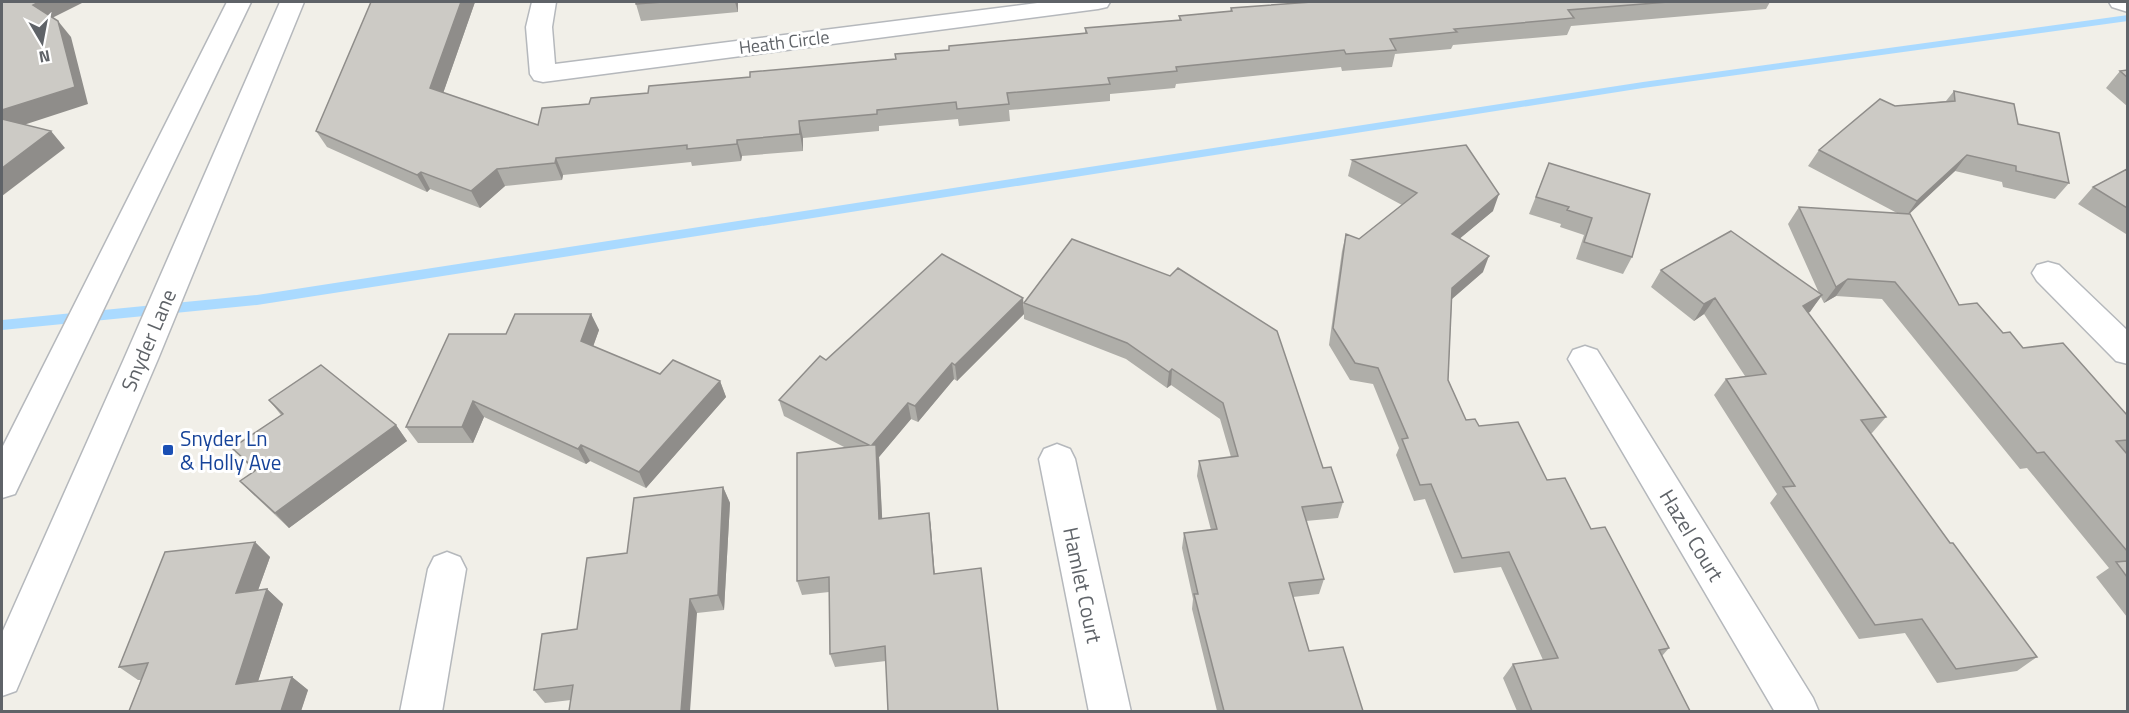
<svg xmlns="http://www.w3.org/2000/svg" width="2129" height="713" font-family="'Titillium Web',sans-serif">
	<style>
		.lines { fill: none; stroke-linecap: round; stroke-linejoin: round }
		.stream { fill: #aadaff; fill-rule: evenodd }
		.minor-casing { stroke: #b5b8bc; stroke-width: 3 }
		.minor { fill: #fff; fill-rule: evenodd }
		.wall { fill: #afaea9 }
		.shaded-wall { fill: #8f8d8a }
		.building { fill: #cccac5; stroke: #8f8d8a; stroke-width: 1.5 }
		.transit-dot { fill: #1a4fb4; stroke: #fff; stroke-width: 2 }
		.labels { text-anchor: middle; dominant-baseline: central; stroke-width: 6; stroke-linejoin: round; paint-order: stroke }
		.far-street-label { font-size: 18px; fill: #5f6368; stroke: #fff }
		.street-label { font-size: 21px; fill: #5f6368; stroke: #fff }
		.transit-label { font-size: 21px; fill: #164399; stroke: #fff; text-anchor: start }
	</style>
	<rect width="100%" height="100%" fill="#f1efe8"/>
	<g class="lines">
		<path class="stream" d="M2128 15V21L1643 88 257 305 2 330V320L257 295 1643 82Z"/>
		<g class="minor-casing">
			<path id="minor" d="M227 2H251L15 494 2 498V448Z
				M280 2H304L158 359 22 677 16 691 2 696V633L124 359Z
				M532 2H556L552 27 555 64 1045 2H1110L1107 7 1098 9 543 82 534 80 530 74 526 27Z
				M2109 2H2128V12L2112 7Z
				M2048 262 2059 265 2128 331V364L2116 361 2037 281 2032 273 2037 265Z
				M1585 346 1597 350 1813 698 1819 712H1775L1568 359 1573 350Z
				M1057 444 1070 449 1075 459 1131 712H1089L1039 459 1044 449Z
				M447 552 460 557 466 569 442 712H400L428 569 434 557Z"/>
		</g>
		<use href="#minor" class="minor"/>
	</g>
	<path class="wall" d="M371 2H475L443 93 538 125 589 104 648 93 750 77 896 59 949 50 1085 34V28L1179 20V16L1230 11 1231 8 1312 2H1770L1766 9 1571 26 1567 35 1453 45 1451 49 1395 54 1392 67 1342 71 1341 67 1176 84 1175 88 1110 94V101L1009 110 1010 121 959 126 958 119 879 126V131L803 138V151L742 156 741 161 692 166 691 162 563 175 562 180 505 186 480 208 430 189 427 192 327 147 316 131Z
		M636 2H738V12L641 21 636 4Z
		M2127 70V106L2106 88 2120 71Z
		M1954 91 2018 124 2069 183 2055 199 2003 187 2002 182 1955 171 1908 214 1959 305 2003 333 2023 348 2127 415V617L2096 577 2109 568 2027 468 2020 469 1882 299 1836 296 1824 303 1821 297 1808 313 1886 417 1872 433H1870L1950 543 2037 657 2017 671 1937 683 1905 633 1859 639 1770 503 1777 494 1714 395 1726 379 1745 376 1704 314 1694 321 1651 287 1661 270 1819 293 1788 224 1799 207 1897 213 1808 166 1819 150 1895 106 1946 101Z
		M1352 160 1493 211 1460 238 1483 272 1452 299 1448 380 1466 420 1479 426 1547 480 1591 529 1669 648 1662 656 1690 711H1517L1503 678 1513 664 1543 660 1501 567 1454 573 1425 499 1414 501 1396 455 1399 448 1373 384 1350 380 1329 345 1342 251 1346 234 1359 239 1402 205 1348 176Z
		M1549 163 1632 257 1623 274 1576 259 1584 235 1560 227 1561 224 1529 214Z
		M2127 169V233L2126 234 2078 204 2093 187Z
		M1072 239 1323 468 1343 502 1338 518 1306 521 1324 579 1319 594 1293 597 1309 651 1363 711H1217L1192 609 1193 599 1182 548 1184 533 1211 530 1197 476 1199 461 1231 457 1220 419 1171 385 1167 388 1126 359 1024 319V303Z
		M1023 298 1024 314 957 381 954 379 918 422 911 419 879 457 882 519 929 513 931 528 886 661 835 667 830 654 829 592 802 595 797 581 846 448 784 416 779 400 826 360Z
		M591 314 599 330 593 346 660 374 720 381 726 397 646 488 590 461 586 464 484 417 473 443H418L406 427 506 334Z
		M269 400 396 425 407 441 289 528 255 496 240 481 254 471 232 448 281 415Z
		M723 487 730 503 724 610 697 613 571 700 545 703 534 690 577 629 627 553Z
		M255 542 270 557 258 590 267 589 283 604 258 681 292 677 308 690 301 711H129L141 680H138L119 667Z"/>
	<path class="shaded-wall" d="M39 2H84L46 21 33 5Z
		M461 2H475L439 105 430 88Z
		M735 2H738V12Z
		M58 21 71 37 88 104 2 132V110Z
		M799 121 803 138V151L800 134Z
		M51 131 65 148 2 196V168Z
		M737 140 742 156 741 161 737 144Z
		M1967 155 1955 171 1905 218 1917 201Z
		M556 158 563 175 562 180 555 163Z
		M497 169 505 186 480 208 471 191Z
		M421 172 430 189 427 192 417 175Z
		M1499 194 1493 211 1446 250 1452 234Z
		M1489 256 1483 272 1446 304 1452 288Z
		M1848 279 1836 296 1824 303 1836 287Z
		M1822 295 1810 312 1791 323 1803 306Z
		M1023 298 1024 314 957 381 955 365Z
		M1715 298 1704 314 1694 321 1704 304Z
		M591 314 599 330 589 358 581 341Z
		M952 363 954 379 918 422 915 406Z
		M1172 369 1171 385 1167 388 1169 372Z
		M720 381 726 397 646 488 639 472Z
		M473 401 484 417 473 443 462 427Z
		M908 403 911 419 879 457 883 534 879 519 872 445Z
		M396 425 407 441 289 528 275 513Z
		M581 445 590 461 586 464 578 449Z
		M723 487 730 503 724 610 718 595Z
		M929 513 931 528 936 589 934 574Z
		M255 542 270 557 252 607 236 593Z
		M267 589 283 604 253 697 236 684Z
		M690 599 697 613 690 711H681Z
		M292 677 308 690 301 711H281Z"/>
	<path class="building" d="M2 2H39L33 5 58 21 75 87 2 110Z
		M371 2H461L430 88 538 125 542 108 589 104 591 98 648 93 649 86 750 77V72L896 59 895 54 949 50V46L1087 33 1085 28 1181 20 1179 16 1232 11 1231 8 1312 2H1668L1568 10 1574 18 1454 29 1457 32 1390 39 1396 50 1346 54 1344 50 1176 67 1177 71 1108 78 1110 84 1007 93 1009 104 957 109 956 102 877 110V114L799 121 800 134 737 140V144L687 149V145L556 158 555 163 497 169 471 191 421 172 417 175 316 131Z
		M636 2H663L636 4Z
		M2127 70V77L2120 71Z
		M1954 91 2014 104 2018 124 2059 133 2069 183 2016 171V166L1967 155 1917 201 1819 150 1880 99 1895 106 1955 101Z
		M2 119 51 131 2 168Z
		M1466 145 1499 194 1452 234 1489 256 1452 288 1448 380 1466 420 1475 419 1479 426 1518 422 1547 480 1565 478 1591 529 1605 527 1669 648 1659 650 1690 711H1532L1513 664 1558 658 1509 552 1462 558 1431 484 1420 485 1402 439 1408 438 1378 368 1355 363 1333 328 1346 234 1359 239 1417 193 1352 160Z
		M1549 163 1650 194 1632 257 1584 242 1592 218 1567 210 1569 207 1536 197Z
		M2127 169V208L2093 187Z
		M1799 207 1910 214 1959 305 1977 303 2003 333 2010 332 2023 348 2063 343 2127 415V440L2116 441 2127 454V551L2044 452 2037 453 1895 282 1848 279 1836 287Z
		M1731 231 1822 295 1803 306 1886 417 1861 420 1950 543H1953L2037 657 1956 669 1922 619 1875 625 1783 487 1795 486 1726 379 1766 374 1715 298 1704 304 1661 270Z
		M1072 239 1170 276 1178 268 1277 331 1323 468 1331 467 1343 502 1302 507 1324 579 1289 583 1309 651 1343 647 1363 711H1224L1194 594H1198L1184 533 1217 529 1199 461 1238 456 1223 403 1172 369 1169 372 1127 343 1024 303Z
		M942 254 1023 298 955 365 952 363 915 406 908 403 872 445H876L879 519 929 513 934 574 981 568 998 711H888L885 646 830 654 829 577 797 581V453L869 445 779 400 820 356 826 360Z
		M515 314H591L581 341 660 374 673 360 720 381 639 472 581 445 578 449 473 401 462 427H406L449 334H506Z
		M321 365 396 425 275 513 240 481 256 470 232 448 283 414 269 400Z
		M723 487 718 595 690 599 681 711H569L573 685 534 690 542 634 577 629 587 558 627 553 634 498Z
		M255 542 236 593 267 589 236 684 292 677 281 711H129L148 663 119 667 165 552Z
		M2127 561V577L2116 562Z"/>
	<rect class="transit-dot" x="162" y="444" width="12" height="12" rx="3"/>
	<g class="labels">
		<g class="far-street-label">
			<text transform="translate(784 42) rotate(-7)">Heath Circle</text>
		</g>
		<g class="street-label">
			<text transform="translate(148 340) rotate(-67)">Snyder Lane</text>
			<text transform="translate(1692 535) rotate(59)">Hazel Court</text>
			<text transform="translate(1083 585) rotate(78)">Hamlet Court</text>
		</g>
		<g class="transit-label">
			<text x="180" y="438">Snyder Ln<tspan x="180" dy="24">&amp; Holly Ave</tspan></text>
		</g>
	</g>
	<rect width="2129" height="713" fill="none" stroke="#5f6368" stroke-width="6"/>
	<g transform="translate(42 42) rotate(170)" stroke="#ffffff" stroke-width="4.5" paint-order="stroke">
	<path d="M0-4.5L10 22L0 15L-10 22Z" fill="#5f6368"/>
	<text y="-9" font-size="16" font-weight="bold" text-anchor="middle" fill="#5f6368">N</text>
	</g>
</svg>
